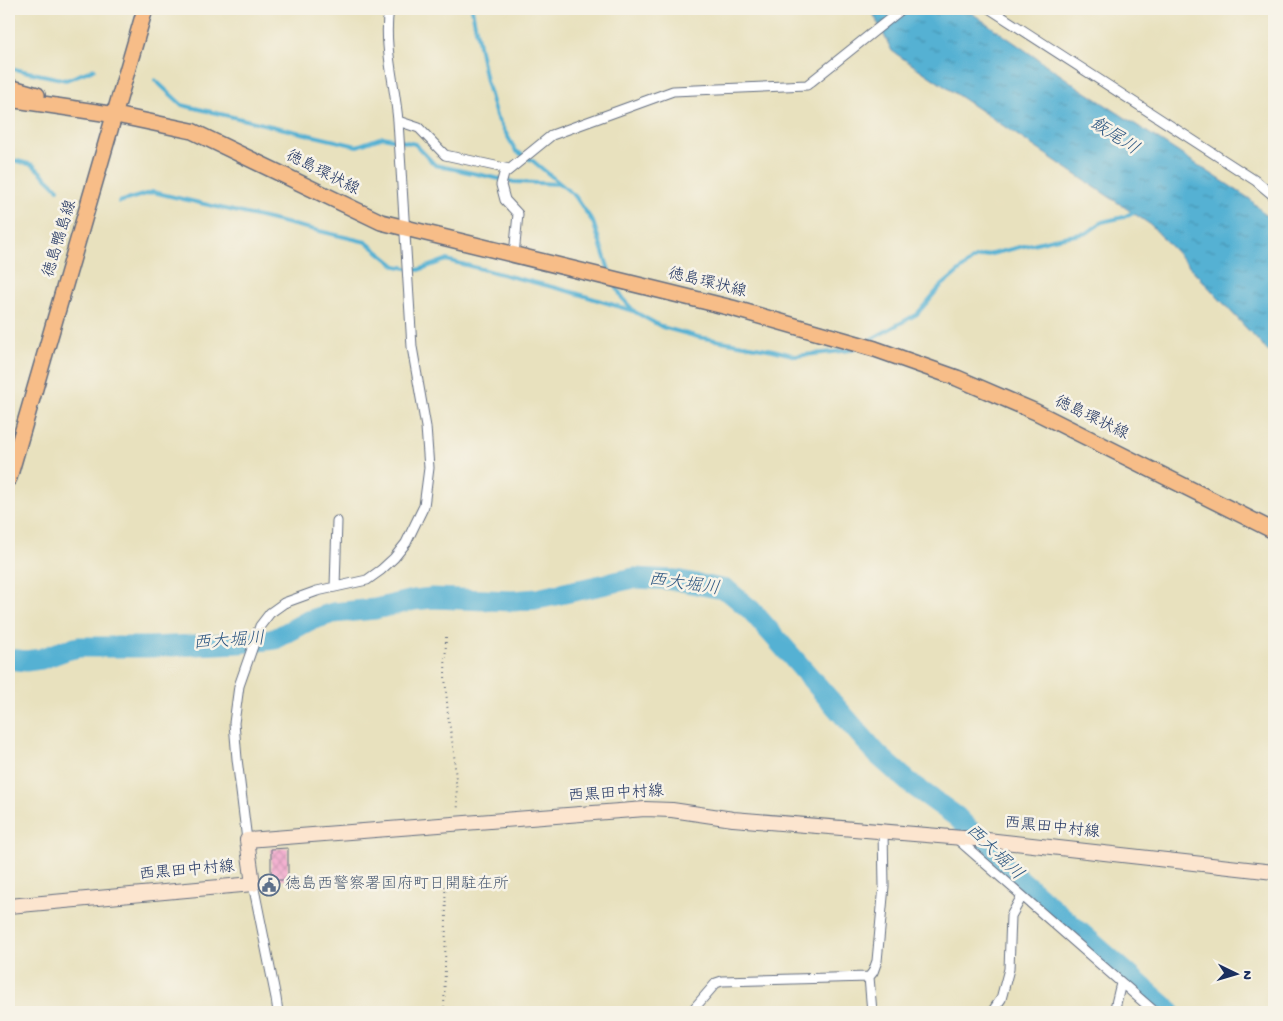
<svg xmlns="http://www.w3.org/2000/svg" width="1283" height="1021" font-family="'Gochi Hand','Klee One',sans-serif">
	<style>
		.water { fill: url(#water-ripples); stroke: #387098 }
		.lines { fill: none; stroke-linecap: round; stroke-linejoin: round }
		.stream { stroke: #55b1d3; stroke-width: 4 }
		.river { stroke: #55b1d3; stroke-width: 21 }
		.building { fill: url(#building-cross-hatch) }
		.street-casing { stroke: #636d80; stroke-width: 11 }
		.secondary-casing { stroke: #636d80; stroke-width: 16 }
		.primary-casing { stroke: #636d80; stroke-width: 18 }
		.path { stroke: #636d80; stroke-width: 2; stroke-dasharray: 1 4; stroke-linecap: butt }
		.street { stroke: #fff; stroke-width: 9 }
		.secondary { stroke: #fce5cf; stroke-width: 14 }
		.primary { stroke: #f7bd88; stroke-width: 15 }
		.labels { text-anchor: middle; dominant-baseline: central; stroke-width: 5; stroke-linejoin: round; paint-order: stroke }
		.street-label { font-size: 16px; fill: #1b2f5e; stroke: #f7f3e8 }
		.service-label { font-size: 16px; fill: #4e5e75; stroke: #f7f3e8; text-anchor: start }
		.water-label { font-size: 18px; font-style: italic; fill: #2c5681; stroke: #f7f3e8 }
	</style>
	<defs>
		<pattern id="water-ripples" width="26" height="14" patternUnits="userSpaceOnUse" patternTransform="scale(1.25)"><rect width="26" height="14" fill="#55b1d3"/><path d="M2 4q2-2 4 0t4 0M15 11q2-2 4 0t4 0" fill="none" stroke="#4690ae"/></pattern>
		<pattern id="building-cross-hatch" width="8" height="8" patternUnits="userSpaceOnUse" patternTransform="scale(1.25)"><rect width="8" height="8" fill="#f3a1cb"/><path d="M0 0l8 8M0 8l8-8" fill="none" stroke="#c484a8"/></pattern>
	</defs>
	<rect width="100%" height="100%" fill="#f7f3e8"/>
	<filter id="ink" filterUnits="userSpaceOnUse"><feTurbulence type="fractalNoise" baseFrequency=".02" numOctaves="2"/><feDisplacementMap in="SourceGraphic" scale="10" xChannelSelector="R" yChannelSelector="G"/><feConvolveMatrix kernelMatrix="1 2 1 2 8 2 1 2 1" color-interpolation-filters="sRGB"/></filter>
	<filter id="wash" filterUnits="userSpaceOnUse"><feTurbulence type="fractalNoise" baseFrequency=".0096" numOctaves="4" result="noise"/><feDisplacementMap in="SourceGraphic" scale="20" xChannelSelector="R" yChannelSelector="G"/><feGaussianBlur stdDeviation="1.12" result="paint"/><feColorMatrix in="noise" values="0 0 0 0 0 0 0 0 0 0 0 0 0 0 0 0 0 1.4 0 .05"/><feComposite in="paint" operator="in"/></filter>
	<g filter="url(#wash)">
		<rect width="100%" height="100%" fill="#e8e1be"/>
		<path class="water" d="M871 9H966L1078 87 1250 199 1274 224V358L1151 225 892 51Z"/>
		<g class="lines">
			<path class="stream" d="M472 9 486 81 496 116 516 151 533 161 575 196 593 222 610 273
				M9 68 66 80 94 69
				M155 80 182 105 357 146 383 137 415 144 435 165 514 182 560 184
				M9 159 33 165 58 189
				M119 202 153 192 366 242 396 266 418 270 446 260 572 292 633 311
				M615 284 622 298 635 312 662 327 698 337 773 350 796 356 851 350 855 348
				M866 342 917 314 940 287 975 258 1053 239 1087 233 1102 222 1124 217 1135 211"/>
			<path class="river" d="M9 659 26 661 41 659 66 650 79 647H150L240 643 275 639 308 621 333 613 375 609 414 600 432 598 513 601 537 599 634 578 676 580 727 590 751 610 878 755 911 784 957 817 1008 869 1171 1012"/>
		</g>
		<g id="blocks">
			<path class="building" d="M288 848V880H271V849Z"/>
		</g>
	</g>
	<g filter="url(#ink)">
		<use href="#blocks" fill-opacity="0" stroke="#636d80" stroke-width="1"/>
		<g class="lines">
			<g class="street-casing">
				<path id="street" d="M990 9 1256 181 1274 196
					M398 121 419 128 445 155 509 169
					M514 255 518 214 505 200 501 185 504 174 552 135 673 91 807 85 902 9
					M335 587 337 521
					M955 837 1155 1012
					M247 840 237 759 234 723 239 686 260 626 270 613 284 603 317 591 367 580 381 570 394 558 406 543 424 506 429 468 426 427 412 347 398 121C395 84 383 45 389 9
					M253 884 276 998 278 1012
					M691 1012 716 983 722 981 869 977
					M872 1012 869 977 873 972 877 961 884 886 883 831
					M992 1012 1001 999 1009 969 1011 916 1022 896
					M1114 1012 1121 983"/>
			</g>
			<g class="secondary-casing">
				<path id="secondary" d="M9 906 253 884 247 840 645 809 672 810 733 819 987 840 1274 872"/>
			</g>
			<g class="primary-casing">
				<path id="primary" d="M9 87 37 95
					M9 99 116 115 192 131 381 222 732 308 875 349 957 378 1036 412 1274 531
					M9 478 145 9"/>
			</g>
			<path class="path" d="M446 637 445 676 448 715 454 753 458 811
				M444 1012 446 920 445 882"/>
			<use href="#street" class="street"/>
			<use href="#secondary" class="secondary"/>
			<use href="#primary" class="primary"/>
		</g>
	</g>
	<defs>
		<g id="civic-ring" transform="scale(1.125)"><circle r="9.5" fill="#f7f3e8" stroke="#5c6f8a" stroke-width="1.5"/><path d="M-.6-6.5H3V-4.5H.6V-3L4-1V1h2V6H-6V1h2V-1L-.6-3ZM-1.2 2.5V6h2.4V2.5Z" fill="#5c6f8a"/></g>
	</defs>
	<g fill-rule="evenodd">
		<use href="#civic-ring" x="269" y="885"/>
	</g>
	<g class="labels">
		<g class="street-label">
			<text transform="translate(322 174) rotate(27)">徳島環状線</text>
			<text transform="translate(61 239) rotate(-73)">徳島鴨島線</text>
			<text transform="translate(707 284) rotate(14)">徳島環状線</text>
			<text transform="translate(1091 419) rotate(26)">徳島環状線</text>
			<text transform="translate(616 795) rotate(-3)">西黒田中村線</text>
			<text transform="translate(1052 829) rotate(6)">西黒田中村線</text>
			<text transform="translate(187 872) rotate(-5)">西黒田中村線</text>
		</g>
		<g class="service-label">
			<text x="285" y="885">徳島西警察署国府町日開駐在所</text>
		</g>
		<g class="water-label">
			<text transform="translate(1114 137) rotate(33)">飯尾川</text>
			<text transform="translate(684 585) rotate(8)">西大堀川</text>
			<text transform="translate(229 642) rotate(-4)">西大堀川</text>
			<text transform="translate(994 853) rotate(44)">西大堀川</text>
		</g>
	</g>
	<rect width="1283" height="1021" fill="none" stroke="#f7f3e8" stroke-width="30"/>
	<g transform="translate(1236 974) rotate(95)" stroke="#f7f3e8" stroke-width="4" paint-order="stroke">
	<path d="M0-4L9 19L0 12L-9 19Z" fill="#1b2f5e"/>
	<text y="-8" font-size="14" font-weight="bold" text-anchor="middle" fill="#1b2f5e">N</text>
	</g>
</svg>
